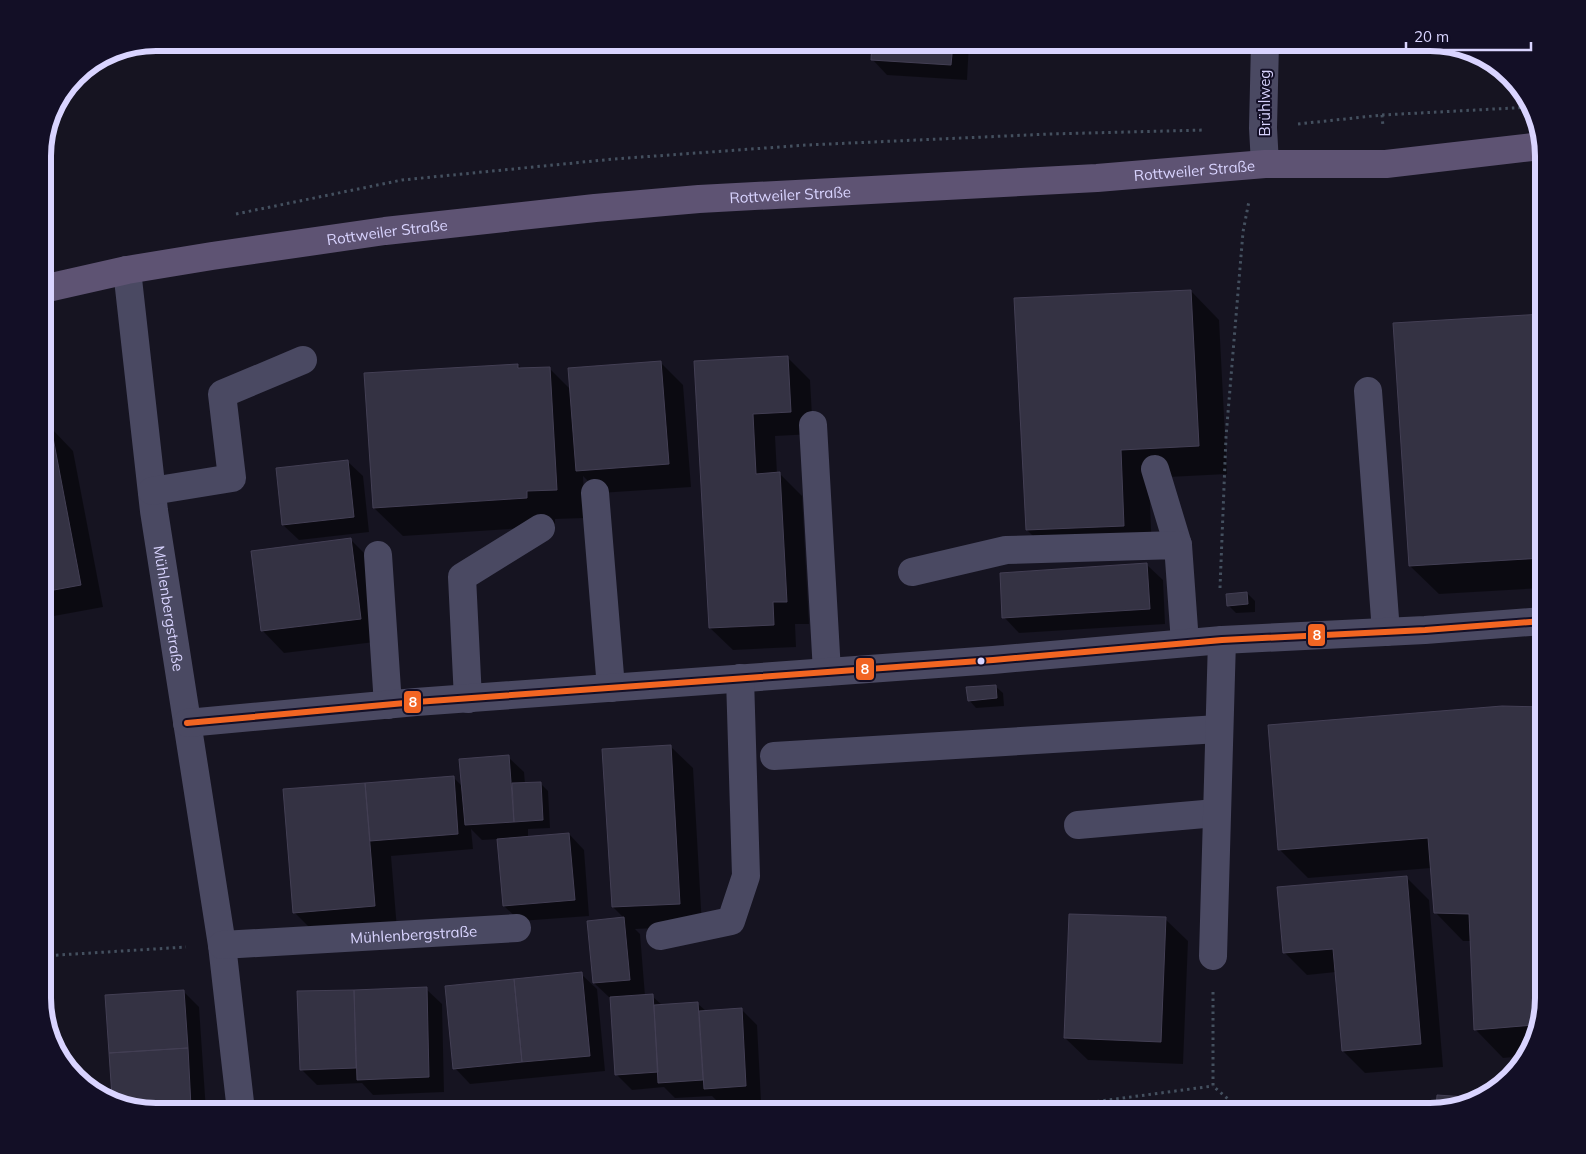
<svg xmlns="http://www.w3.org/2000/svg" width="1586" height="1154" font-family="Mulish,sans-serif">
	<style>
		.shadow { fill: #0007 }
		.building { fill: #343243; stroke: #433f54 }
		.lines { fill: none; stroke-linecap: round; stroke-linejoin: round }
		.path { stroke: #44505f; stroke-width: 3; stroke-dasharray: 2.5 4; stroke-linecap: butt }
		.minor { stroke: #4a4962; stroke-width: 28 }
		.major { stroke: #5e5373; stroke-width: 28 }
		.bus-1-casing { stroke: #130f26; stroke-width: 10 }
		.bus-1 { stroke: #f26522; stroke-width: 6 }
		.bus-dot { fill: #d9d4ff; stroke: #130f26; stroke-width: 2 }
		.labels { text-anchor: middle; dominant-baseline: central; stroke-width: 4; stroke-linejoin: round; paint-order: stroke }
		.street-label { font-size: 15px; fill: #d9d4ff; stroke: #130f26 }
		.rim { fill: none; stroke: #d9d4ff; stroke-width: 6 }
		.line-badge { stroke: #130f26; stroke-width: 2 }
		.badge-label { font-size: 14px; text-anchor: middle; font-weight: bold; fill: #fff }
	</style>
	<rect width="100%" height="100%" fill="#161421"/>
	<path class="shadow" d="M873 43H969L967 80 887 75 872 59Z
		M1191 291 1219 320 1227 474 1149 478 1152 554 1055 558 1027 530Z
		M1543 315V588L1439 594 1410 566 1394 325Z
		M787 357 810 380 813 434 775 436 777 474H780L802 496 809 624H795L796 647 733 650 710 628 695 362Z
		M660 362 683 385 691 487 600 493 583 476 585 518 555 519V526L403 536 374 508 518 365 522 369 549 368 571 390Z
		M51 428 73 451 103 607 43 618V430Z
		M347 461 363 476 369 532 299 540 283 525Z
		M351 540 373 562 383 641 284 653 262 630Z
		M1147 565 1163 580 1165 624 1019 633 1004 617Z
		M1247 593 1255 601V612L1236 613 1228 605Z
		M995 686 1003 693 1004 706 976 708 969 700Z
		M1502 708 1543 709V998L1524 1056 1503 1058 1475 1029 1471 941H1463L1435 912 1431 868 1308 878 1279 849Z
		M670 746 693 768 702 926 635 929 640 934 645 996H652L662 1005 698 1004 706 1011 741 1009 757 1025 761 1101 720 1104 712 1096 675 1098 664 1087 632 1090 616 1074 612 998H610L594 983 589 922 625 919 613 907Z
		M508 757 524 772 525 784 540 783 548 791 550 828 528 829V837L569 834 584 850 589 916 520 921 504 906 498 839 482 840 471 829 473 849 391 856 397 929 317 935 294 912 284 790 453 777 463 787Z
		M43 762 48 784 43 785Z
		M1406 877 1429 900 1443 1067 1365 1073 1343 1051 1336 972 1307 975 1284 952Z
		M1165 919 1188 941 1183 1064 1088 1060 1065 1038Z
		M581 974 597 989 605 1071 470 1084 455 1068Z
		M426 989 442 1004 444 1092 373 1095 362 1083 317 1085 301 1069 299 993Z
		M183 991 199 1007 206 1111H156L113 1097Z
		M1438 1097 1481 1099 1437 1110Z"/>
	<path class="building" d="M872 43H953L951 65 871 60Z
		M1191 290 1199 446 1121 450 1124 526 1026 530 1014 298Z
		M1543 314V558L1409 566 1393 323Z
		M788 356 791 412 753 414 756 474 780 472 787 602H773L774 625 709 628 694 361Z
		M661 361 669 464 576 471 568 368Z
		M518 364V368L550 367 557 490 527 491V498L373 508 364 373Z
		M51 427 81 585 43 592V429Z
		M348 460 354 517 282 525 276 468Z
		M351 538 361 619 261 631 251 551Z
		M1147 563 1150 609 1002 618 1000 573Z
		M1247 592 1248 604 1227 606 1226 594Z
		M996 685 997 698 968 701 966 687Z
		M1502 706 1543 707V998L1534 1025 1474 1030 1469 914 1434 913 1428 838 1278 850 1268 725Z
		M671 745 680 904 612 907 602 749Z
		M509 755 514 822 465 825 459 759Z
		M454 776 458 834 370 841 365 783Z
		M541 782 543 820 514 822 512 783Z
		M365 783 375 906 293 913 283 789Z
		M569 833 575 900 503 906 497 839Z
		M1407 876 1421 1044 1342 1051 1333 949 1283 953 1277 887Z
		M1069 914 1166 917 1161 1042 1064 1038Z
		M624 917 630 980 593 983 587 921Z
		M582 972 590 1056 522 1062 514 979Z
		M514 979 522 1062 453 1069 445 986Z
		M427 987 429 1077 357 1080 354 990Z
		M184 990 188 1048 109 1053 105 995Z
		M354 990 356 1068 300 1070 297 991Z
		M653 994 658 1072 615 1075 610 997Z
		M698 1002 703 1080 658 1083 654 1005Z
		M742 1008 746 1086 704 1089 699 1011Z
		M188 1048 191 1107 150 1109 112 1097 109 1053Z
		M1437 1095 1482 1098 1436 1110Z"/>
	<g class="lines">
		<path class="path" d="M1382 115 1383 127
			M1298 124 1382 115 1532 107
			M236 214 402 180 614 159 807 145 1050 134 1205 130
			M1220 588 1226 437 1243 232 1249 201
			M43 956 186 947
			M1213 992V1086L1242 1111
			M1026 1111 1213 1086"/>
		<g class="minor">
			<path d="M1265 43 1263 128 1265 164"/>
			<path id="s1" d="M127 270 154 511 222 945 241 1111"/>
			<path d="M1368 391 1386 632"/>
			<path d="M813 425 827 672"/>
			<path d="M1155 469 1178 545"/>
			<path d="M152 491 232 478 222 394 303 360"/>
			<path d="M595 493 611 688"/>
			<path d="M378 555 388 705"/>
			<path d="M912 572 1006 550 1178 545 1185 643"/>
			<path d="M468 699 462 577 541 528"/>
			<path d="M187 723 416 702 993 660 1222 640 1425 630 1543 621"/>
			<path d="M774 756 1219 729"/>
			<path d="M1078 825 1216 813"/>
			<path d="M660 936 731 921 746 876 740 678"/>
			<path id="s2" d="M222 945 517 928"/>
			<path d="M1213 956 1222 640"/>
		</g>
		<path class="major" id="s3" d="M43 289 127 270 212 256 385 231 595 208 699 199 1097 178 1265 164H1386L1541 146"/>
		<g class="bus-1-casing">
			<path id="bus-1" d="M187 723 416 702 993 660 1222 640 1425 630 1543 621"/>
		</g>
		<use href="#bus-1" class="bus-1"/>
	</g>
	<circle class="bus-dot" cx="981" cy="661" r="4.5"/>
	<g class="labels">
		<g class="street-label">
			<text transform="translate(1264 103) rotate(-90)">Brühlweg</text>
			<text stroke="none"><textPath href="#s3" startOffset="1159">Rottweiler Straße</textPath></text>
			<text stroke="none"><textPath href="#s3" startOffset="754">Rottweiler Straße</textPath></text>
			<text stroke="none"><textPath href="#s3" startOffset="349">Rottweiler Straße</textPath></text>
			<text stroke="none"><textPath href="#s1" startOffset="341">Mühlenbergstraße</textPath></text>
			<text stroke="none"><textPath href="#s2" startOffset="192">Mühlenbergstraße</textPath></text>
		</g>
	</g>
	<path d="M0 0H1586V1154H0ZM156 51H1430A105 105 0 0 1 1535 156V998A105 105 0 0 1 1430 1103H156A105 105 0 0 1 51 998V156A105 105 0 0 1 156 51Z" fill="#130f26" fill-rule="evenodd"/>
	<path class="rim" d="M156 51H1430A105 105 0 0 1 1535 156V998A105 105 0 0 1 1430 1103H156A105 105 0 0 1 51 998V156A105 105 0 0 1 156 51Z"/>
	<g class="line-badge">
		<rect x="1307" y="623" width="19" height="24" rx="5" fill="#f26522"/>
		<rect x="855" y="657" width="20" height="24" rx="5" fill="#f26522"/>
		<rect x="403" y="690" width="19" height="24" rx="5" fill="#f26522"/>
	</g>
	<g class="badge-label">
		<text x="1317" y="640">8</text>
		<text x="865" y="674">8</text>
		<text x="413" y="707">8</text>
	</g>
	<path d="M1406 42v8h125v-8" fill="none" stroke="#d9d4ff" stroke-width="2.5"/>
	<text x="1414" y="42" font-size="15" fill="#d9d4ff" stroke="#130f26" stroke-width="4" paint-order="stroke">20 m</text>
</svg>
